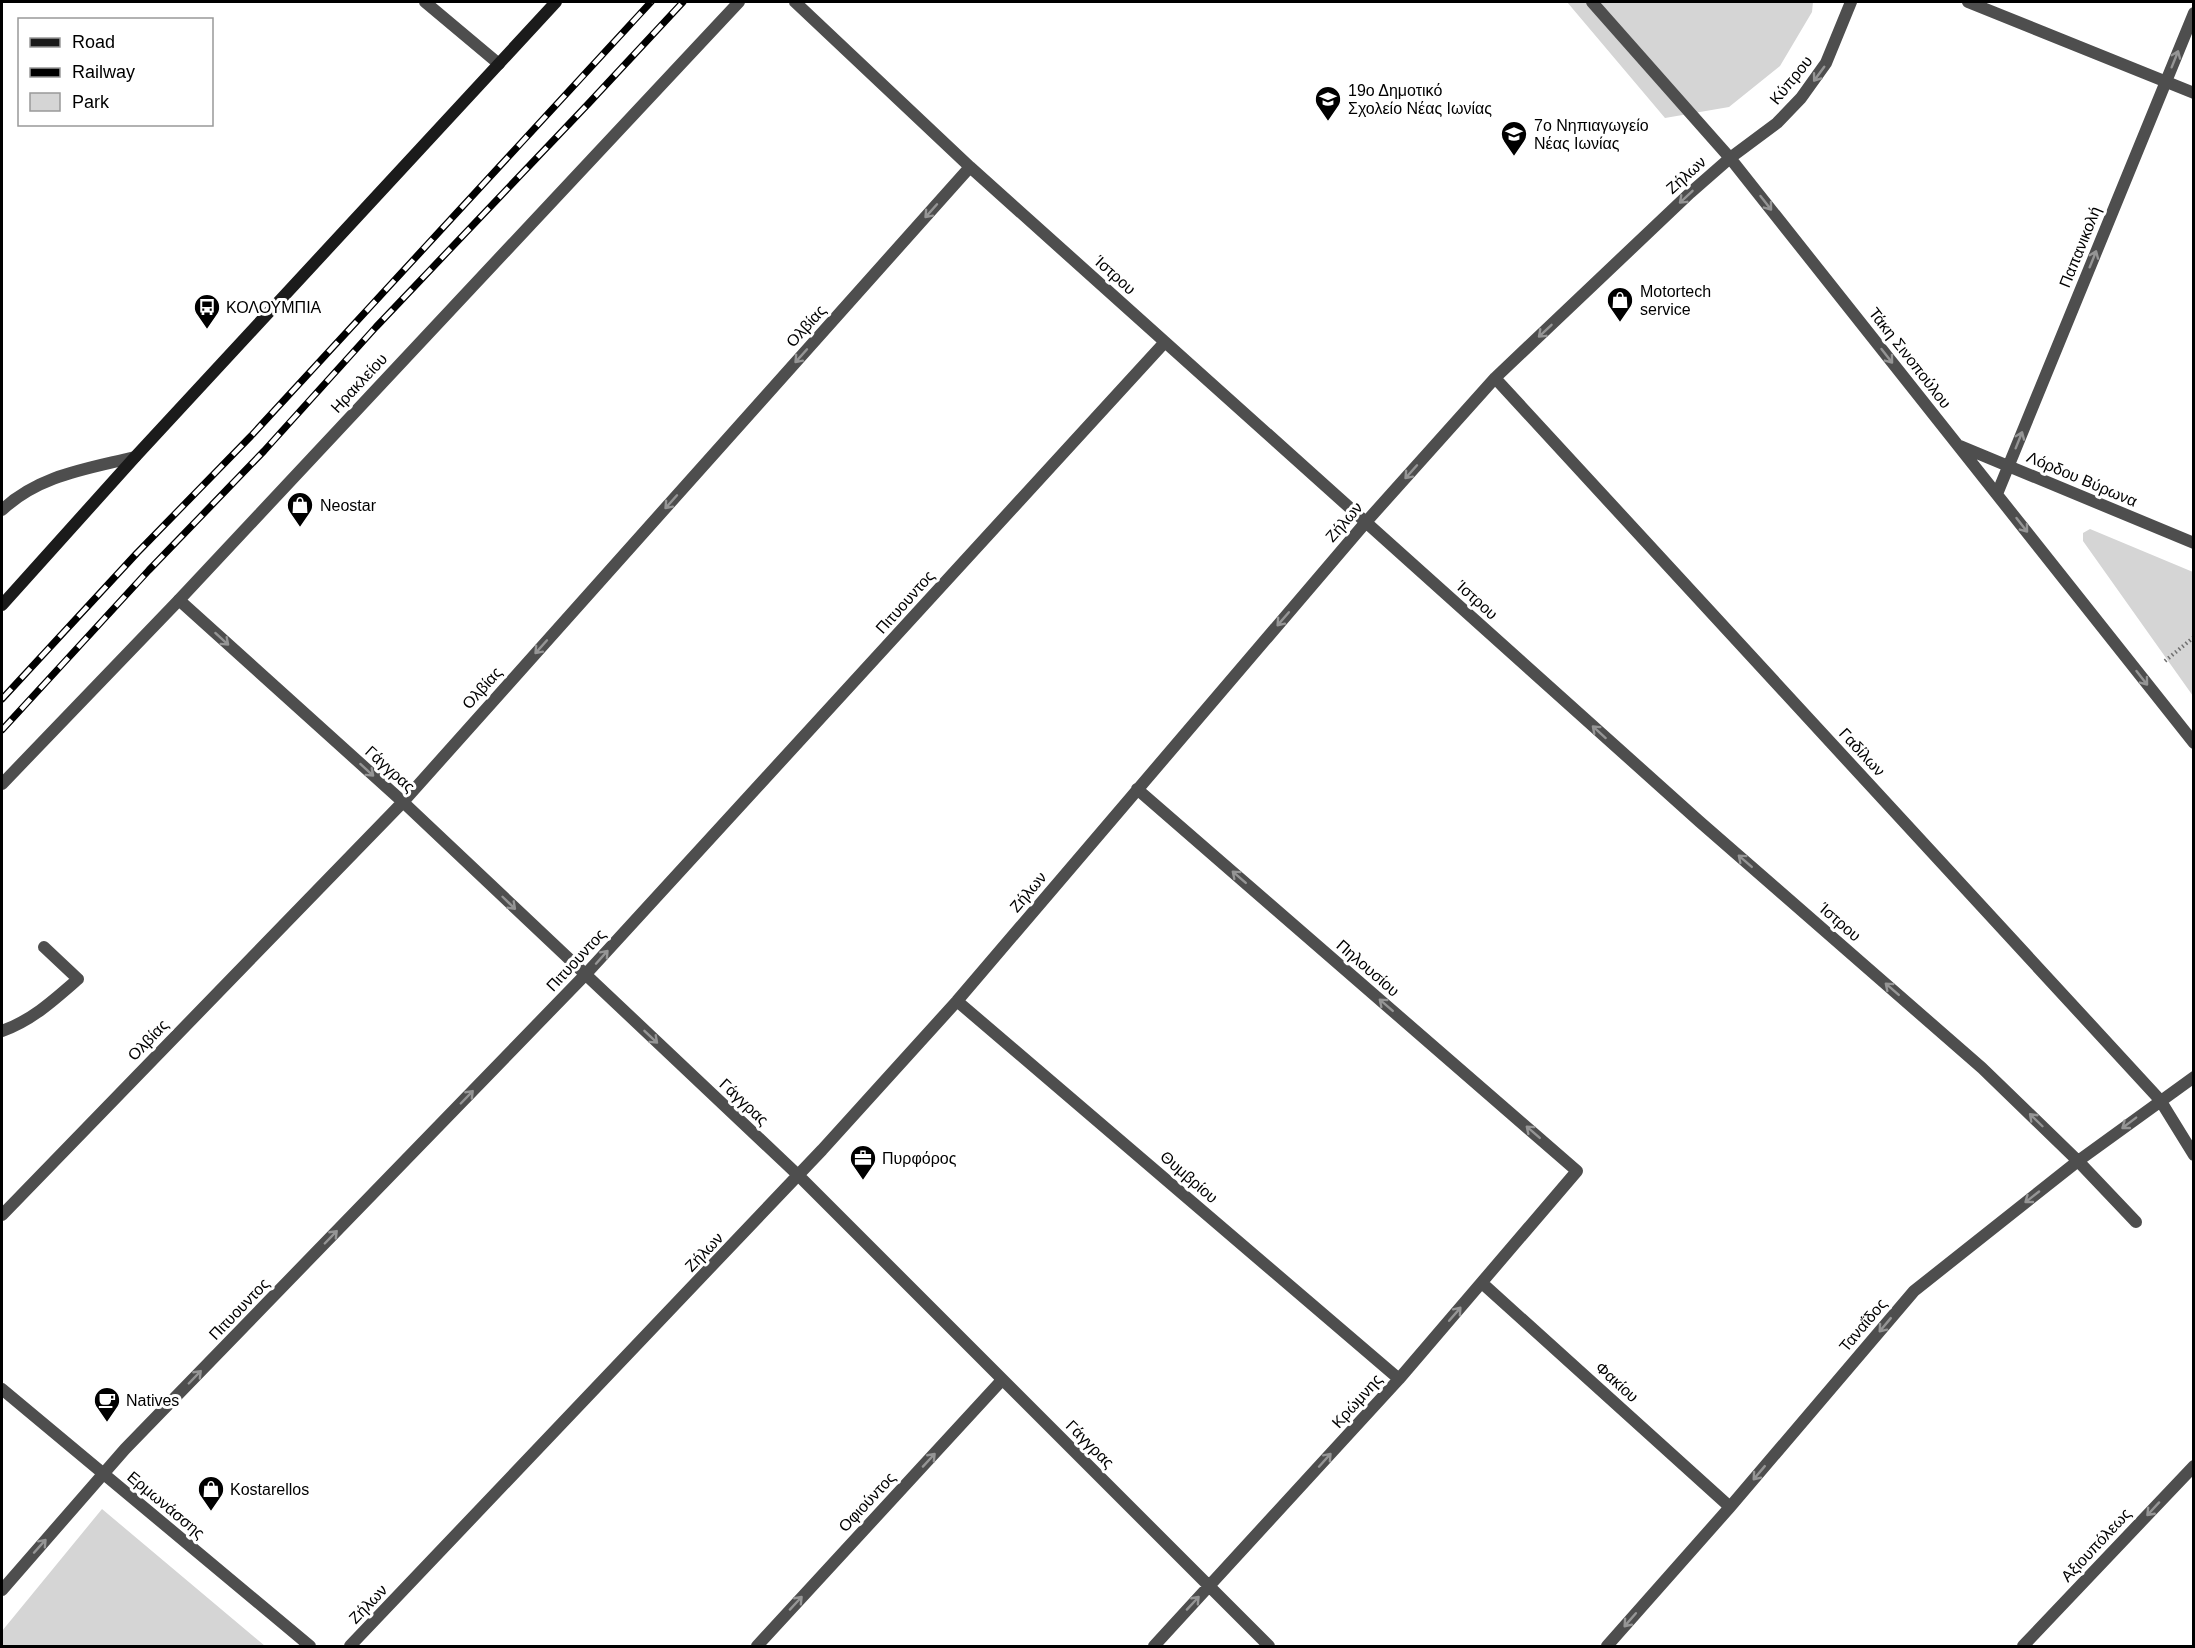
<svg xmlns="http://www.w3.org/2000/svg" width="2195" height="1648" font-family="Helvetica,sans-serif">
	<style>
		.green { fill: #d5d5d5 }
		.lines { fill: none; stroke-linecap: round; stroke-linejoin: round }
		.path { stroke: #707070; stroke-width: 4; stroke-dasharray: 1.5 3; stroke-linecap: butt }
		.service { stroke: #4e4e4e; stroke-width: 12 }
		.pedestrian { stroke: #4e4e4e; stroke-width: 12 }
		.minor { stroke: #4e4e4e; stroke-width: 12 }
		.tertiary { stroke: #4e4e4e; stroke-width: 12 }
		.secondary { stroke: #1b1b1b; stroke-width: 12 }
		.rail-casing { stroke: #000; stroke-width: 7 }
		.rail { stroke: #fff; stroke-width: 4.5; stroke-dasharray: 14; stroke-linecap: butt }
		.oneway { stroke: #959595 }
		.labels { text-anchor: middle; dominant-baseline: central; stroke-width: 6; stroke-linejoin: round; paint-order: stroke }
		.street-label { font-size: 16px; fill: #000; stroke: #fff }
		.poi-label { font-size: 16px; fill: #000; stroke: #fff; text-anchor: start }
	</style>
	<rect width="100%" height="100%" fill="#fff"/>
	<path class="green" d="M1567 2H1813L1812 12 1780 66 1729 107 1665 118Z
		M2090 529 2193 572V696L2083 541V533Z
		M102 1509 265 1646H2V1631Z"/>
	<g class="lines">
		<path class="path" d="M2165 661 2194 637"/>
		<path class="service" d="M2 510C39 475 87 469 135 457
			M2 1031C31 1021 54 1000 78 979L44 947
			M2078 1161 2136 1222"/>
		<path class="pedestrian" d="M1592 2 1730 158"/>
		<path class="minor" d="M425 2 499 64
			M795 2 970 167 1700 822 1982 1068 2078 1161
			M1968 2 2194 93
			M1730 158 2194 743
			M1495 378 2160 1100 2194 1155
			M1960 446 2194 543
			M1997 494 2194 13
			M179 600 403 802 799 1176 1269 1646
			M1137 789 1577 1171 1399 1379 1154 1646
			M957 1001 1399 1379
			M2 1215 403 802 970 167
			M1482 1283 1730 1507
			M2 1389 310 1646
			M2 1590 125 1449 585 975 1165 342
			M350 1646 822 1150 957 1001 1366 522 1495 378 1690 193 1730 158 1777 123 1801 98 1826 63 1851 2
			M757 1646 1002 1380
			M1607 1646 1730 1507 1914 1291 2078 1161 2194 1077
			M2023 1646 2194 1466"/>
		<path class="tertiary" d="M2 784 179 600 739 2"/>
		<path class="secondary" d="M2 605 135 457 556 2"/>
		<g class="rail-casing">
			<path id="rail" d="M2 699 137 553 251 436 651 2
				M2 730 149 570 264 451 376 327 589 103 683 2"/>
		</g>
		<use href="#rail" class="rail"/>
	</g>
	<defs><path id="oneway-shaft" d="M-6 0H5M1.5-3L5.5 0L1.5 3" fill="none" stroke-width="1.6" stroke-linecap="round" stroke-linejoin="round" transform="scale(1.5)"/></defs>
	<g class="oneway">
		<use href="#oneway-shaft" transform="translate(2175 59) rotate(-68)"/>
		<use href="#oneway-shaft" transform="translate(1819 74) rotate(126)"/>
		<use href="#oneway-shaft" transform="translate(1686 197) rotate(137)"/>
		<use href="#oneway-shaft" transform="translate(1766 203) rotate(52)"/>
		<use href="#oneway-shaft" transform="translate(931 211) rotate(132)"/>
		<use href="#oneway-shaft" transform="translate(2093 259) rotate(-68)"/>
		<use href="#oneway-shaft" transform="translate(1545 331) rotate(137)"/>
		<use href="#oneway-shaft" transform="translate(801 356) rotate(132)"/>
		<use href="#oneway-shaft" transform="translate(1887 356) rotate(52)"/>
		<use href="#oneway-shaft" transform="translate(2019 440) rotate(-68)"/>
		<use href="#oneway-shaft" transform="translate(1411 472) rotate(132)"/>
		<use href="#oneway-shaft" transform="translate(671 502) rotate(132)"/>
		<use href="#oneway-shaft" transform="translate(2022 525) rotate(52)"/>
		<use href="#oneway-shaft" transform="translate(1283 619) rotate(131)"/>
		<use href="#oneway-shaft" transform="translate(222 639) rotate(42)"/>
		<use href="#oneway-shaft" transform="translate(541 647) rotate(132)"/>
		<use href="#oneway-shaft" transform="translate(2142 678) rotate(52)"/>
		<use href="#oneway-shaft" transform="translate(1599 732) rotate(-138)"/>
		<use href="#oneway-shaft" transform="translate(367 770) rotate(42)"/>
		<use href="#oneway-shaft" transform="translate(1745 861) rotate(-139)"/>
		<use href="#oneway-shaft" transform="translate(1239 877) rotate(-139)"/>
		<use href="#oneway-shaft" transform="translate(509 903) rotate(44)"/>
		<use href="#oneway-shaft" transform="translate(602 957) rotate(-48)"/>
		<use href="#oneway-shaft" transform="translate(1892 989) rotate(-139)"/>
		<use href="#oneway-shaft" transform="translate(1386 1005) rotate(-139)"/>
		<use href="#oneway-shaft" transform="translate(651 1037) rotate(43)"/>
		<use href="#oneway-shaft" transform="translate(467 1097) rotate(-46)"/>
		<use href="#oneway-shaft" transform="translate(2036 1120) rotate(-136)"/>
		<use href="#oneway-shaft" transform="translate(2129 1123) rotate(143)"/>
		<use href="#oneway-shaft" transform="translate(1533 1132) rotate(-139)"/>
		<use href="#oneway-shaft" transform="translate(2032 1197) rotate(142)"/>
		<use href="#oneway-shaft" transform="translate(331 1237) rotate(-46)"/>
		<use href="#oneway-shaft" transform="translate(1455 1314) rotate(-49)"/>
		<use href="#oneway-shaft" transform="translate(1885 1325) rotate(130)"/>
		<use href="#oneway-shaft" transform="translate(195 1377) rotate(-46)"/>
		<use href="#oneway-shaft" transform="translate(929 1460) rotate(-47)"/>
		<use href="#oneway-shaft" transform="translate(1325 1460) rotate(-48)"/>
		<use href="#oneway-shaft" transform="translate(1759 1473) rotate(130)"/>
		<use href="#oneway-shaft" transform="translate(2153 1509) rotate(133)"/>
		<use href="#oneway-shaft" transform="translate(40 1546) rotate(-48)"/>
		<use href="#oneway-shaft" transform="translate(796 1603) rotate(-47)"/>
		<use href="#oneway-shaft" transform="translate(1193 1603) rotate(-47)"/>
		<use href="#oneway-shaft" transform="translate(1630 1620) rotate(131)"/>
	</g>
	<defs>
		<g id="school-pin" transform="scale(1.35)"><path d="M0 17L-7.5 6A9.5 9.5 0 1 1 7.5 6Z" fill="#000" stroke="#fff"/><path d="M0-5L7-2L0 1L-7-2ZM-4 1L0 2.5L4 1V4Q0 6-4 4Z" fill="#fff"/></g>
		<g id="shop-pin" transform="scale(1.35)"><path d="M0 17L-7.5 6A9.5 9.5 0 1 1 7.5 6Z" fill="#000" stroke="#fff"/><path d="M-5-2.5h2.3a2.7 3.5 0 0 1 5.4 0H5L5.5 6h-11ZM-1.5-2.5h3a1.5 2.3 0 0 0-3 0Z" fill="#fff"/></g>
		<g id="bus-pin" transform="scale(1.35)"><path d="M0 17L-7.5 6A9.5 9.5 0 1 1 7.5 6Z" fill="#000" stroke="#fff"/><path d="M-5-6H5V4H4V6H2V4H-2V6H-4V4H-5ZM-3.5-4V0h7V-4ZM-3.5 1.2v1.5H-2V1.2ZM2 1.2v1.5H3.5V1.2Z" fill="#fff"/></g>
		<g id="office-pin" transform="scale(1.35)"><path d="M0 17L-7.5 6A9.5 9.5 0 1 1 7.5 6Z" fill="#000" stroke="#fff"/><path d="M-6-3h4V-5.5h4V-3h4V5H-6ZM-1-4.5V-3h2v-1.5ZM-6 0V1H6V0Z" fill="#fff"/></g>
		<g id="cafe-pin" transform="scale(1.35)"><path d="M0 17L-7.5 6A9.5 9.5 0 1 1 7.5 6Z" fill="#000" stroke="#fff"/><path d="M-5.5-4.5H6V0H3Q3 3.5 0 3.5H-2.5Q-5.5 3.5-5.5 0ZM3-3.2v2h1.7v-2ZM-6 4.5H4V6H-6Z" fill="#fff"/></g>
	</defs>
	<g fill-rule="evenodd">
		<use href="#school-pin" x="1328" y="99"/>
		<use href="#school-pin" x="1514" y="134"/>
		<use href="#shop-pin" x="1620" y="300"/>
		<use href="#bus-pin" x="207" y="307"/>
		<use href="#shop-pin" x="300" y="505"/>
		<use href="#office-pin" x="863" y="1158"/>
		<use href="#cafe-pin" x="107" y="1400"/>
		<use href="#shop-pin" x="211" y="1489"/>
	</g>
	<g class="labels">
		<g class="street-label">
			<text transform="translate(1791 80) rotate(-51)">Κύπρου</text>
			<text transform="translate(1686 175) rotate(-42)">Ζήλων</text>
			<text transform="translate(2080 247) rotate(-68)">Παπανικολή</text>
			<text transform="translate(1115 275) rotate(42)">Ίστρου</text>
			<text transform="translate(806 326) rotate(-48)">Ολβίας</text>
			<text transform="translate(1910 358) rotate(52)">Τάκη Σινοπούλου</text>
			<text transform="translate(359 383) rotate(-47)">Ηρακλείου</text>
			<text transform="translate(2082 479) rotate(23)">Λόρδου Βύρωνα</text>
			<text transform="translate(1344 522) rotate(-49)">Ζήλων</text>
			<text transform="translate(1477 600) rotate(42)">Ίστρου</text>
			<text transform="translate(905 602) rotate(-48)">Πιτυουντος</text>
			<text transform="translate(482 688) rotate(-48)">Ολβίας</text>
			<text transform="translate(1862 752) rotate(47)">Γαδίλων</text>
			<text transform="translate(390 769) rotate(42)">Γάγγρας</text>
			<text transform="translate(1028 892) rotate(-50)">Ζήλων</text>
			<text transform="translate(1840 922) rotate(41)">Ίστρου</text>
			<text transform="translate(576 960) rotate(-47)">Πιτυουντος</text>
			<text transform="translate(1368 968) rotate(41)">Πηλουσίου</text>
			<text transform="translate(148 1040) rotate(-46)">Ολβίας</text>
			<text transform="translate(744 1102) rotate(43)">Γάγγρας</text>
			<text transform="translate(1189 1177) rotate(41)">Θυμβρίου</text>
			<text transform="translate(704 1252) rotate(-46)">Ζήλων</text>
			<text transform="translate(239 1309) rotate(-46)">Πιτυουντος</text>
			<text transform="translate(1863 1325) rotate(-50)">Ταναΐδος</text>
			<text transform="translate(1617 1382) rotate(42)">Φακίου</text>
			<text transform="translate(1357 1401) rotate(-48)">Κρώμνης</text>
			<text transform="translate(1090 1444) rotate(45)">Γάγγρας</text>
			<text transform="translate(867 1502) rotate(-47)">Οφιούντος</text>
			<text transform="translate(166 1505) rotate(40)">Ερμωνάσσης</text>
			<text transform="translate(2096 1545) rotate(-47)">Αξιουπόλεως</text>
			<text transform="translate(368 1604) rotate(-46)">Ζήλων</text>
		</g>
		<g class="poi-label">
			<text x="1348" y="90">19ο Δημοτικό<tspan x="1348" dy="18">Σχολείο Νέας Ιωνίας</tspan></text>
			<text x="1534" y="125">7ο Νηπιαγωγείο<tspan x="1534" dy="18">Νέας Ιωνίας</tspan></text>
			<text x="1640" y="291">Motortech<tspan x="1640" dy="18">service</tspan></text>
			<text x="226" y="307">ΚΟΛΟΥΜΠΙΑ</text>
			<text x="320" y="505">Neostar</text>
			<text x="882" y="1158">Πυρφόρος</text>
			<text x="126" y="1400">Natives</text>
			<text x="230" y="1489">Kostarellos</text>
		</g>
	</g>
	<rect width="2195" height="1648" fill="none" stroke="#000000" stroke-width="6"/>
	<rect x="18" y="18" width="195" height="108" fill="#ffffff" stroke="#999999" stroke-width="1.5"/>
	<rect x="30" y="38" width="30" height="9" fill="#1b1b1b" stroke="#999999" stroke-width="1.5"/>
	<text x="72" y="48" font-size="18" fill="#000000">Road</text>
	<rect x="30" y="68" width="30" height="9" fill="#000000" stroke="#999999" stroke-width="1.5"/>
	<text x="72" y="78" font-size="18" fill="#000000">Railway</text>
	<rect x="30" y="93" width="30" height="18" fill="#d5d5d5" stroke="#999999" stroke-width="1.5"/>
	<text x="72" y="108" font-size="18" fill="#000000">Park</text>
</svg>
